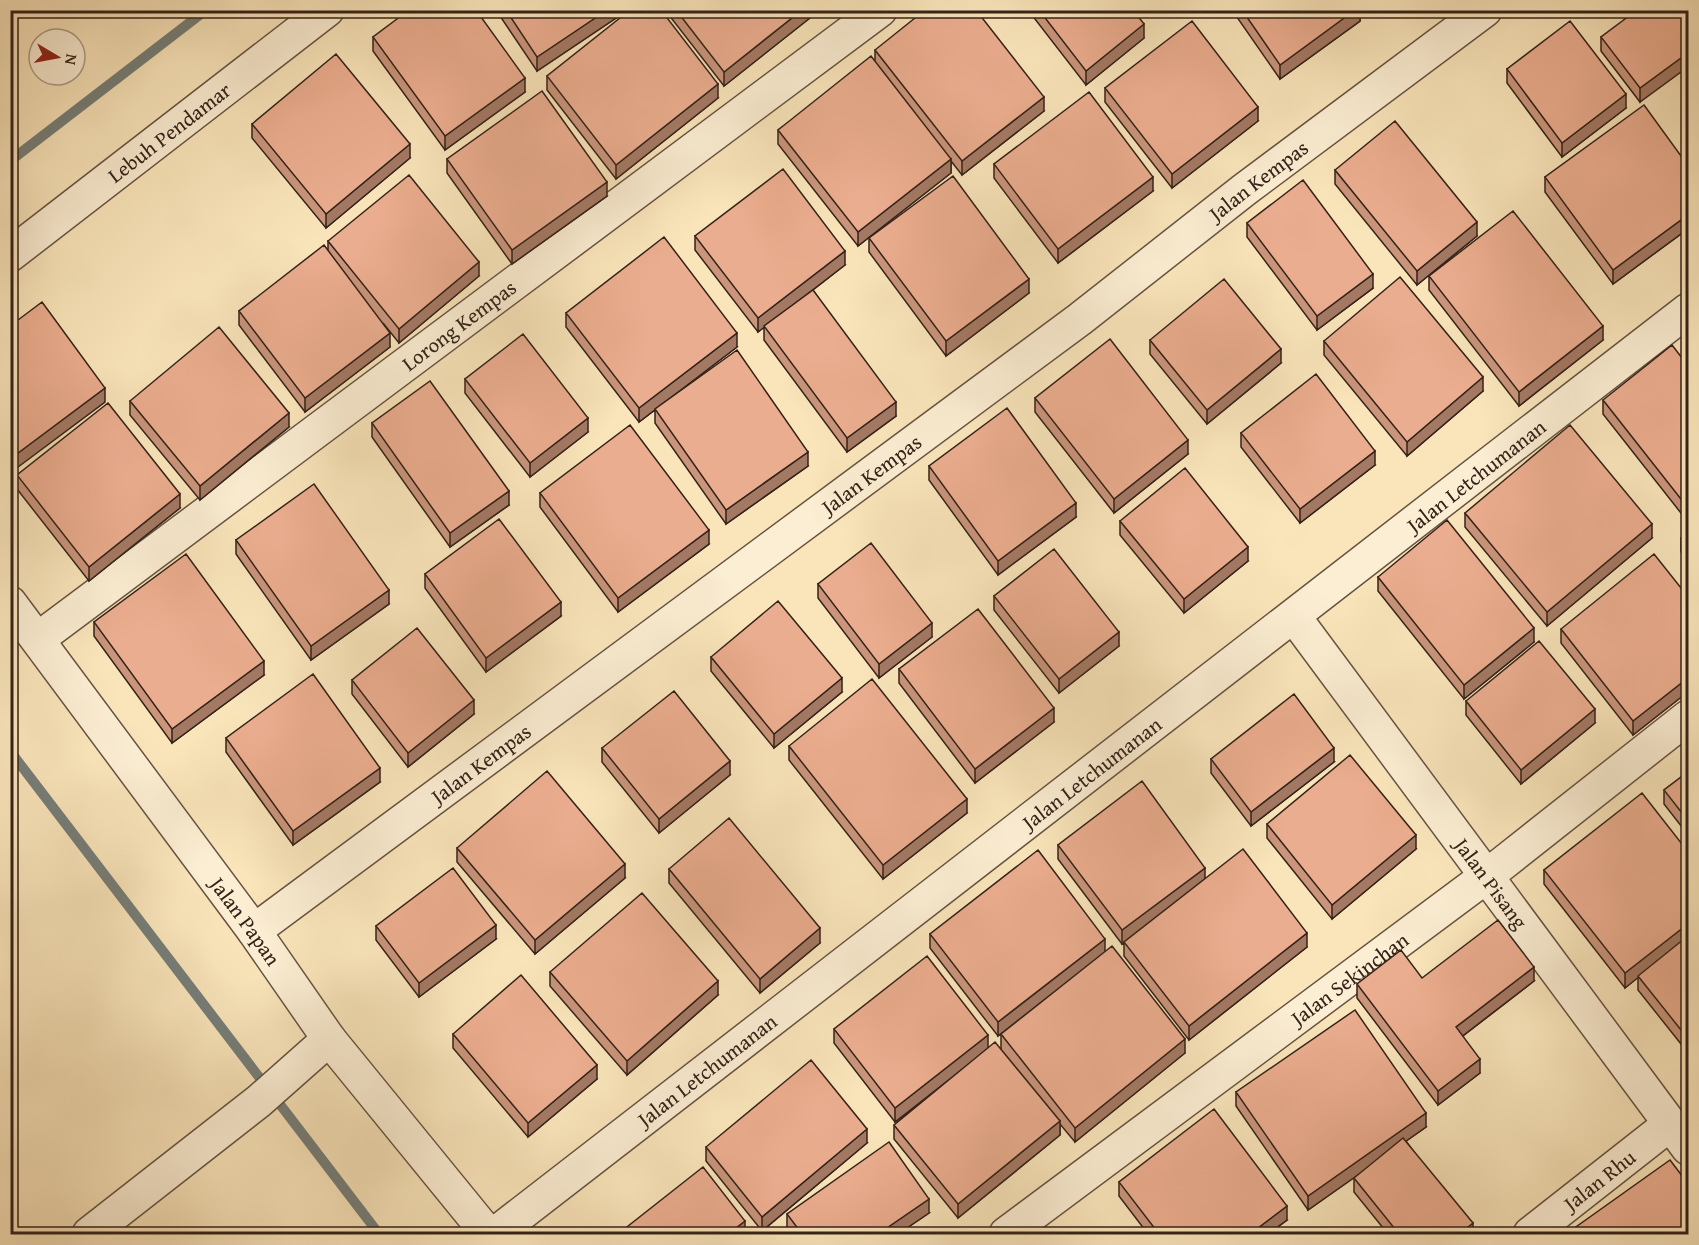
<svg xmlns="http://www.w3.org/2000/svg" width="1699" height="1245" font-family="'Gentium Book Plus',serif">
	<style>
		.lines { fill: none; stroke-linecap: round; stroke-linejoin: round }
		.stream { stroke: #767f7a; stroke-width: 10 }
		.minor-casing { stroke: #665342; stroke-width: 36 }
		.minor { stroke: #fceed3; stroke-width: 33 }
		.wall { fill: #ca957b; stroke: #342219; stroke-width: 1.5 }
		.shaded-wall { fill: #a47964; stroke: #342219; stroke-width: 1.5 }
		.building { fill: #ebad8f; stroke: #342219; stroke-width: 1.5 }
		.labels { text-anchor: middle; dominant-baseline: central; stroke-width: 5; stroke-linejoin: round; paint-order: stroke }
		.street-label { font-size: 21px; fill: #342219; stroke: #fceed3 }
	</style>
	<rect width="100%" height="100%" fill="#fae5bb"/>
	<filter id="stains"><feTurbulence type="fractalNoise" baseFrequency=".00333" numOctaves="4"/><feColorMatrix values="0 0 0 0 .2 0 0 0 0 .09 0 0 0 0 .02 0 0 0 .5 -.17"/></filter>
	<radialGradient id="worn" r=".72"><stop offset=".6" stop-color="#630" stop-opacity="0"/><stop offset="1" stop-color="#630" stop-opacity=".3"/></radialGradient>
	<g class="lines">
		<path class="stream" d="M10 161 206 10
			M10 751 379 1234"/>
		<g class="minor-casing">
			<g id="minor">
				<path id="s1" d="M10 255 327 10"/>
				<path id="s2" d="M10 603 254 931 329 1039 488 1234"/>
				<path id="s3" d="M1295 618 1688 1148"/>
				<path id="s4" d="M38 639 880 10"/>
				<path id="s5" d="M254 931 1080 319 1244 190 1485 10"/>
				<path d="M89 1234 259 1101 329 1039"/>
				<path id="s6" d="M495 1234C892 925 1292 620 1688 310"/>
				<path id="s7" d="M1006 1234 1488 875 1688 717"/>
				<path id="s8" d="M1530 1234 1670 1124"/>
			</g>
		</g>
		<use href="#minor" class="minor"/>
	</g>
	<path class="wall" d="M496 10H628L537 71Z
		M665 10H820L724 86Z
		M1028 10H1133L1144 38 1086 85Z
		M1232 10H1360V21L1280 79Z
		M1689 10 1640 102 1601 51V37Z
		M373 37 525 92 445 150 373 51Z
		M875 50 1044 111 962 175 951 161V173L858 246 778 144V130L875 61Z
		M1507 69 1626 108 1562 157 1507 83Z
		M547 76 718 98 616 179 547 90Z
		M1105 88 1258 121 1172 188 1105 102Z
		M252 124 410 158 326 228 252 138Z
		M447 159 607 196 512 264 447 173Z
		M994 164 1153 191 1058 263 994 178Z
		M1689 167V228L1613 284 1545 192V177Z
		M1335 170 1477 236 1417 285 1335 184Z
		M1247 223 1373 288 1317 330 1247 237Z
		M695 236 845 265 813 290 896 416 847 452 764 340V327L758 332 695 250Z
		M869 238 1029 293 946 356 869 252Z
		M328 241 479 276 399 343 383 323 390 347 305 412 239 325V311L328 250Z
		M1429 276 1603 340 1519 406 1429 290Z
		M566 313 737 347 666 401 808 466 726 524 655 423V410L639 422 566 327Z
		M1150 340 1281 363 1207 424 1150 354Z
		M1324 341 1483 391 1407 456 1324 355Z
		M1689 367 1688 522 1603 414V400Z
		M465 379 588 432 530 477 465 393Z
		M1035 398 1188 454 1114 513 1035 412Z
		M130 401 289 427 200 500 130 415Z
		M372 423 509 505 450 547 372 437Z
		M1241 433 1375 465 1300 523 1241 447Z
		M929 466 1076 517 998 575 929 480Z
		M17 475 180 508 89 581 17 489Z
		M540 493 709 544 618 612 540 507Z
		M1465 513 1652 538 1547 626 1465 527Z
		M1120 521 1248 561 1184 613 1120 535Z
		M1689 532V561L1681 552V538Z
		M236 540 389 604 311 660 236 554Z
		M425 574 561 616 486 672 425 588Z
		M1378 577 1534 642 1464 699 1378 591Z
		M818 584 932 637 879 678 818 598Z
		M994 596 1119 646 1059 693 994 610Z
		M1689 598V691L1633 735 1561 643V629Z
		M94 622 264 675 172 743 94 636Z
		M711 657 842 692 774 748 711 671Z
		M899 669 1054 722 975 783 899 683Z
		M352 680 474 714 408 767 352 694Z
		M1466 701 1595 723 1521 784 1466 715Z
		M226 738 380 782 293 845 226 752Z
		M789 746 967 813 883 879 789 760Z
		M602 748 730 775 659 833 602 762Z
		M1211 759 1334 762 1251 826 1211 773Z
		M1689 771V836L1664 804V790Z
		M1267 824 1416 849 1332 919 1267 838Z
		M1058 845 1205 878 1307 947 1189 1040 1124 956V943L1122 944 1058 859Z
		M457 848 625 878 535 954 457 862Z
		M1689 853V1054L1638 990V977L1625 988 1544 884V870Z
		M669 869 820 943 760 993 669 883Z
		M376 926 496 939 419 997 376 940Z
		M930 934 1105 951 1185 1053 1075 1142 1060 1124V1135L958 1218 894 1139V1125L943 1085 895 1122 834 1043V1029L1001 1049V1034L1048 997 998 1036 930 948Z
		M550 972 718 995 627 1075 550 986Z
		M1422 978 1534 981 1463 1036 1480 1073 1438 1105 1357 998V984Z
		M453 1034 597 1079 528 1137 453 1048Z
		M1236 1092 1426 1127 1406 1141 1473 1234H1388L1354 1192V1178L1363 1171 1308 1210 1236 1106Z
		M867 1143 762 1231 706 1161V1147Z
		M1119 1182 1287 1220 1268 1234H1148L1119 1196Z
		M929 1213 898 1234H792L787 1228V1214Z"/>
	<path class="shaded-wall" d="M607 10H628L537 71V57Z
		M802 10H820L724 86V72Z
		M1355 10H1360V21L1280 79V65Z
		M1144 24V38L1086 85V71Z
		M1689 52V66L1640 102V88Z
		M525 78V92L445 150V136Z
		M718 84V98L616 179V165Z
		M1626 94V108L1562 157V143Z
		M1044 97V111L962 175V161Z
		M1258 107V121L1172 188V174Z
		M410 144V158L326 228V214Z
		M951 159V173L858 246V232Z
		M1153 177V191L1058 263V249Z
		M607 182V196L512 264V250Z
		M1689 214V228L1613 284V270Z
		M1477 222V236L1417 285V271Z
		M845 251V265L758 332V318Z
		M479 262V276L399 343V329Z
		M1373 274V288L1317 330V316Z
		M1029 279V293L946 356V341Z
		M1603 326V340L1519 406V392Z
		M390 333V347L305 412V398Z
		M737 333V347L639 422V408Z
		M1281 349V363L1207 424V410Z
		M1483 377V391L1407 456V442Z
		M105 388V402L10 473V459Z
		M896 402V416L847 452V438Z
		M289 413V427L200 500V486Z
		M588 418V432L530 477V463Z
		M1188 440V454L1114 513V499Z
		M1375 451V465L1300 523V509Z
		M808 452V466L726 524V510Z
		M509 491V505L450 547V533Z
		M180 494V508L89 581V567Z
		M1076 503V517L998 575V561Z
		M1652 524V538L1547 626V612Z
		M709 530V544L618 612V598Z
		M1248 547V561L1184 613V599Z
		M389 590V604L311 660V646Z
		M561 602V616L486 672V658Z
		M932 623V637L879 678V664Z
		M1534 628V642L1464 699V685Z
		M1119 632V646L1059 693V679Z
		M264 661V675L172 743V729Z
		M1689 677V691L1633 735V721Z
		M842 678V692L774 748V734Z
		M474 700V714L408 767V753Z
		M1054 708V722L975 783V769Z
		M1595 709V723L1521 784V770Z
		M1334 748V762L1251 826V812Z
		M730 761V775L659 833V819Z
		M380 768V782L293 845V831Z
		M967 799V813L883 879V865Z
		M1416 835V849L1332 919V905Z
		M625 864V878L535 954V940Z
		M1205 868V882L1122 944V930Z
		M1689 923V937L1625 988V973Z
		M496 925V939L419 997V983Z
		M820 928V943L760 993V979Z
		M1307 933V947L1189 1040V1026Z
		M1105 939V953L998 1036V1022Z
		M1534 967V981L1456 1041V1027Z
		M718 981V995L627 1075V1061Z
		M988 1035V1049L895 1122V1108Z
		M1185 1039V1053L1075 1142V1128Z
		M1480 1059V1073L1438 1105V1091Z
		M597 1065V1079L528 1137V1123Z
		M1426 1113V1127L1308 1210V1196Z
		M1060 1121V1135L958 1218V1204Z
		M867 1129V1143L762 1231V1217Z
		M929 1199V1213L898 1234H878Z
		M1287 1206V1220L1268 1234H1250Z
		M745 1221V1234H728Z
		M1473 1223V1234H1459Z"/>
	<path class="building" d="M409 10H476L525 78 445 136 373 37Z
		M506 10H607L537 57Z
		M630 10H661L718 84 616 165 547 76Z
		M676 10H802L724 72Z
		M925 10H976L1044 97 962 161 875 50Z
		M1039 10H1133L1144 24 1086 71Z
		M1242 10H1355L1280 65Z
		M1637 10H1689V52L1640 88 1601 37Z
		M1192 21 1258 107 1172 174 1105 88Z
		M1570 21 1626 94 1562 143 1507 69Z
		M336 54 410 144 326 214 252 124Z
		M871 56 951 159 858 232 778 130Z
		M542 91 607 182 512 250 447 159Z
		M1089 92 1153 177 1058 249 994 164Z
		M1644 105 1689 167V214L1613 270 1545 177Z
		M1395 121 1477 222 1417 271 1335 170Z
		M783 169 845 251 758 318 695 236Z
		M409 175 479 262 399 329 328 241Z
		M953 176 1029 279 946 341 869 238Z
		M1303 180 1373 274 1317 316 1247 223Z
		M1513 211 1603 326 1519 392 1429 276Z
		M664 237 737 333 639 408 566 313Z
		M324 245 390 333 305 398 239 311Z
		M1400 277 1483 377 1407 442 1324 341Z
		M1224 279 1281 349 1207 410 1150 340Z
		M813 290 896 402 847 438 764 326Z
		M42 302 105 388 10 459V326Z
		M219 327 289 413 200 486 130 401Z
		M523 334 588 418 530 463 465 379Z
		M1110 339 1188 440 1114 499 1035 398Z
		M1672 345 1689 367 1688 508 1603 400Z
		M737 350 808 452 726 510 655 409Z
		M1316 374 1375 451 1300 509 1241 433Z
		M430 381 509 491 450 533 372 423Z
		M108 403 180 494 89 567 17 475Z
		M1007 408 1076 503 998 561 929 466Z
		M630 425 709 530 618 598 540 493Z
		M1570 425 1652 524 1547 612 1465 513Z
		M1185 468 1248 547 1184 599 1120 521Z
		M314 484 389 590 311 646 236 540Z
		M499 519 561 602 486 658 425 574Z
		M1447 520 1534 628 1464 685 1378 577Z
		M1689 532V547L1681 538Z
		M871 543 932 623 879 664 818 584Z
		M1054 549 1119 632 1059 679 994 596Z
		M186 554 264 661 172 729 94 622Z
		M1654 554 1689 598V677L1633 721 1561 629Z
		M778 601 842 678 774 734 711 657Z
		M978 609 1054 708 975 769 899 669Z
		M417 628 474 700 408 753 352 680Z
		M1539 641 1595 709 1521 770 1466 701Z
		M313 674 380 768 293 831 226 738Z
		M872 679 967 799 883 865 789 746Z
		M674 691 730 761 659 819 602 748Z
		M1294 694 1334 748 1251 812 1211 759Z
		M1350 755 1416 835 1332 905 1267 824Z
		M547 771 625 864 535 940 457 848Z
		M1689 771V822L1664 790Z
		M1142 781 1205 868 1122 930 1058 845Z
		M1642 793 1689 853V923L1625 973 1544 870Z
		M729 818 820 928 760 979 669 869Z
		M1243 849 1307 933 1189 1026 1124 942Z
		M1038 850 1105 939 998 1022 930 934Z
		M453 868 496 925 419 983 376 926Z
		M642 893 718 981 627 1061 550 972Z
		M1498 920 1534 967 1456 1027 1480 1059 1438 1091 1357 984 1401 950 1422 978Z
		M1689 935V1040L1638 976Z
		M1112 946 1185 1039 1075 1128 1001 1034Z
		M927 956 988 1035 895 1108 834 1029Z
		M521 975 597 1065 528 1123 453 1034Z
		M1355 1010 1426 1113 1308 1196 1236 1092Z
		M995 1042 1060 1121 958 1204 894 1125Z
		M811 1060 867 1129 762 1217 706 1147Z
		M1214 1109 1287 1206 1250 1234H1159L1119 1182Z
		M1403 1138 1473 1223 1459 1234H1399L1354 1178Z
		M889 1142 929 1199 878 1234H802L787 1214Z
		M1670 1160 1689 1185V1234H1566Z
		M703 1167 745 1221 728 1234H618Z
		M1321 1230 1325 1234H1315Z"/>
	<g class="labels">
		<g class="street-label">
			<text stroke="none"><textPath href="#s1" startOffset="201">Lebuh Pendamar</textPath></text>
			<text stroke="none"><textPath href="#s5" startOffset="1254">Jalan Kempas</textPath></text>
			<text stroke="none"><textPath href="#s4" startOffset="525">Lorong Kempas</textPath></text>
			<text stroke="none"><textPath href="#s5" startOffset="768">Jalan Kempas</textPath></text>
			<text stroke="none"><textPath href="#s6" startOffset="1240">Jalan Letchumanan</textPath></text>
			<text stroke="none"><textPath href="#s5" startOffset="282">Jalan Kempas</textPath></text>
			<text stroke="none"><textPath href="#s6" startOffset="754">Jalan Letchumanan</textPath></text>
			<text stroke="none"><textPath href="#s3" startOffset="330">Jalan Pisang</textPath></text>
			<text stroke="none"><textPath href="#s2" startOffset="396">Jalan Papan</textPath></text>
			<text stroke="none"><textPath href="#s7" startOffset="428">Jalan Sekinchan</textPath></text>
			<text stroke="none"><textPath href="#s6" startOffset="268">Jalan Letchumanan</textPath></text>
			<text stroke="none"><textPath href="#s8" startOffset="88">Jalan Rhu</textPath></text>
		</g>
	</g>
	<rect width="1699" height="1245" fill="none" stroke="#fae5bb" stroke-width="36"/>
	<rect x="12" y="12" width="1675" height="1221" fill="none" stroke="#342219" stroke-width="3"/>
	<rect x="18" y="18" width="1663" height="1209" fill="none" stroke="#342219" stroke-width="1.5"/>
	<g transform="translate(57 57) rotate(100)"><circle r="28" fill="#fceed3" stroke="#ac9c89" stroke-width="1.5"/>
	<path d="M0-4.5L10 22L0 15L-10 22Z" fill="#8f2418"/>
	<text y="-9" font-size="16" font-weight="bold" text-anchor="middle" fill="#342219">N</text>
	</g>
	<rect width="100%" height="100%" filter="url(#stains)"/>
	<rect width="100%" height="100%" fill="url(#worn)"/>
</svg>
